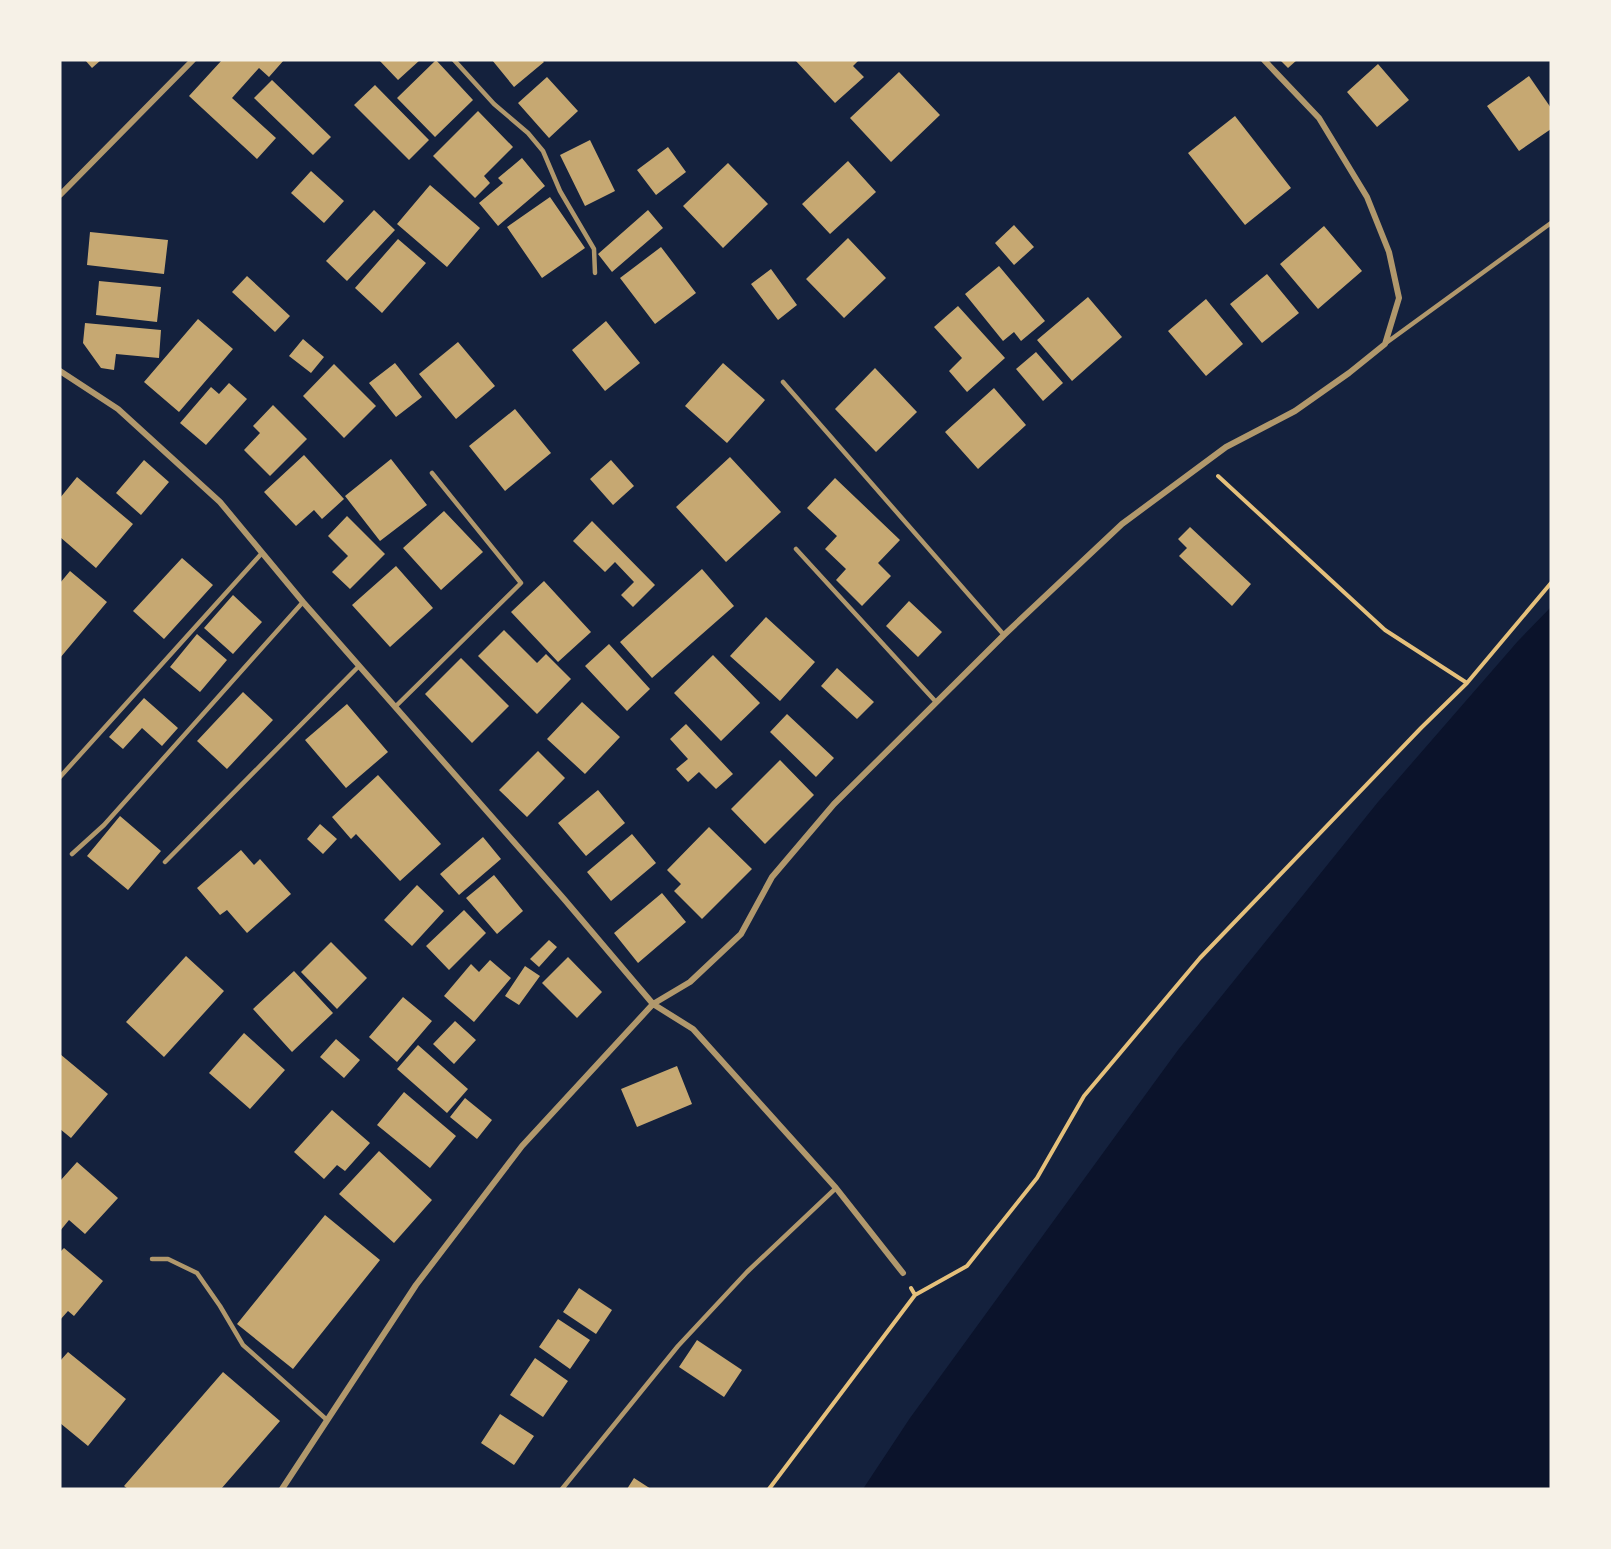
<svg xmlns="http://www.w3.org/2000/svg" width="1611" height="1549" font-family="Overpass,sans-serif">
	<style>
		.water { fill: #0b132b }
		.building { fill: #c6a872 }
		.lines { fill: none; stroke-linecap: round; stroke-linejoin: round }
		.path { stroke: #e5c07b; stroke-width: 4 }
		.service { stroke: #b1986c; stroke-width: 4.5 }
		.minor { stroke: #b1986c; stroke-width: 6 }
	</style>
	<rect width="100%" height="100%" fill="#14213d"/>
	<path class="water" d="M1551 607V1489H863L910 1418 1178 1050 1378 802 1518 641Z"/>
	<path class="building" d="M85 60H101L92 68Z
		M222 60H284L269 77 259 68 232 98 276 138 257 159 189 96Z
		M379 60H420L398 80Z
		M436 60 473 100 435 137 397 98Z
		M492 60H542L544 62 514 87Z
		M795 60H859L853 66 864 77 835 103Z
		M1280 60H1297L1288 68Z
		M1378 64 1409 100 1377 127 1347 92Z
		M899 72 940 115 891 162 850 118Z
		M1529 76 1551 108V129L1519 151 1487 106Z
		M547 77 578 111 549 138 518 103Z
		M272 80 331 137 313 155 254 98Z
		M375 85 429 140 409 160 354 105Z
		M478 111 513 147 484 176 490 183 475 198 433 156Z
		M1235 116 1291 188 1245 225 1188 153Z
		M590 140 615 191 585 206 560 155Z
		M668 147 686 172 656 195 637 170Z
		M522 158 545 186 498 226 479 203 503 183 498 178Z
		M848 161 876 192 830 234 802 204Z
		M728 163 768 204 723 248 683 206Z
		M311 171 344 201 324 223 291 193Z
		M430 185 480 228 447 267 397 224Z
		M550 197 585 248 542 278 507 227Z
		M374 210 395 230 347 281 326 261Z
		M648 210 663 228 612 272 598 254Z
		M1014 225 1034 247 1014 265 995 243Z
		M1324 226 1362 271 1318 309 1280 264Z
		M90 232 168 240 164 274 87 265Z
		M848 238 886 278 844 318 806 279Z
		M398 239 426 263 382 313 355 288Z
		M661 247 696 293 655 324 620 278Z
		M999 266 1045 321 1021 341 1014 332 1003 341 965 294Z
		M771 269 797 305 778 320 751 284Z
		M1267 274 1299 313 1262 343 1230 304Z
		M247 276 290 316 275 332 232 292Z
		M99 281 161 287 157 322 96 315Z
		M1088 297 1122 337 1072 381 1037 340Z
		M1206 299 1243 344 1206 376 1168 331Z
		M958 306 1005 358 967 392 949 371 962 358 934 327Z
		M198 319 233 349 179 412 144 382Z
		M606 321 640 363 605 391 572 350Z
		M85 323 161 330 159 358 116 354 114 370 101 368 83 343Z
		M303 339 324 357 311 373 289 356Z
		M458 342 495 386 456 419 419 374Z
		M1036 352 1063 383 1043 401 1016 369Z
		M395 363 422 397 396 417 369 383Z
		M723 363 765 400 727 443 685 406Z
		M334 364 376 406 344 438 303 396Z
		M875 368 917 412 876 452 835 409Z
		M229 383 247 399 206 445 180 423 211 387 219 394Z
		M994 388 1026 425 978 469 945 432Z
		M273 405 307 439 270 476 244 450 260 433 253 426Z
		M515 409 551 453 505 491 469 446Z
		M304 455 344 499 322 519 314 510 296 526 264 492Z
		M730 457 781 512 726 562 676 507Z
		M391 459 427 505 380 541 345 496Z
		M144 460 169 482 141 515 116 493Z
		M611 460 634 486 613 505 590 479Z
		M77 477 133 524 96 568 60 537V498Z
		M835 478 900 540 878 563 891 576 862 606 836 580 846 569 825 549 837 536 807 508Z
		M444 511 483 552 441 590 403 548Z
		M347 516 385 554 350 589 332 572 348 556 328 536Z
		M592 521 655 585 633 607 621 595 634 582 615 562 605 572 573 541Z
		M1190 527 1251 584 1232 606 1179 556 1187 548 1178 539Z
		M182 558 213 585 164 639 133 611Z
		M396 566 433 608 390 647 352 605Z
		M702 569 734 606 652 678 620 642Z
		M70 571 107 602 60 658V583Z
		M544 581 591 632 558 662 511 612Z
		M233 595 262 622 233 654 204 628Z
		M909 601 942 632 918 657 886 626Z
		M766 617 815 662 780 701 730 656Z
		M504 630 537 663 546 654 571 679 537 714 478 656Z
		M197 634 227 660 200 692 170 667Z
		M609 644 650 689 627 711 585 666Z
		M713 655 760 703 721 741 674 693Z
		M461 658 509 706 472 743 425 694Z
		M837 668 874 702 857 719 821 686Z
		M243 692 273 720 227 769 197 741Z
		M144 698 178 728 162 746 142 728 123 749 109 737Z
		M582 702 620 737 585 774 547 739Z
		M347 704 388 752 346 788 305 740Z
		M787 714 834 758 816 777 770 732Z
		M686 724 733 774 716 789 699 772 688 782 676 769 688 759 670 739Z
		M538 751 565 778 527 817 499 790Z
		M780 760 814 795 765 844 731 809Z
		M378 775 441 844 400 881 356 834 351 839 332 817Z
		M598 790 625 823 586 856 558 823Z
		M120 816 161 851 128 890 87 856Z
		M320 824 337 839 323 854 307 839Z
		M709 827 752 869 702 919 674 891 681 884 667 870Z
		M632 834 656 863 611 901 587 872Z
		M483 837 501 859 459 895 440 874Z
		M241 850 254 865 260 859 291 894 247 933 227 910 220 915 197 888Z
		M494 875 523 911 497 934 466 898Z
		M417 885 444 911 412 946 384 920Z
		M662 893 686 922 638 963 614 933Z
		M464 910 486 933 449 970 426 946Z
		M549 940 557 947 539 967 530 959Z
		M331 942 367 978 337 1009 301 972Z
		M186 956 224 991 164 1057 126 1022Z
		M568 957 602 992 577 1018 542 983Z
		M490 960 511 978 474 1022 444 996 471 964 479 972Z
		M525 966 540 976 519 1005 505 996Z
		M294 971 333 1013 292 1052 253 1009Z
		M403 997 432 1021 397 1062 369 1037Z
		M455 1021 476 1040 454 1064 433 1044Z
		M244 1033 285 1070 250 1109 209 1073Z
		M336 1039 360 1060 344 1078 320 1057Z
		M418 1045 468 1089 447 1113 397 1069Z
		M60 1054 108 1094 71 1138 60 1129Z
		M677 1066 692 1104 637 1127 621 1089Z
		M404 1092 456 1136 430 1168 377 1125Z
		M465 1098 492 1120 477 1139 450 1117Z
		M332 1110 370 1143 345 1171 337 1165 324 1179 294 1152Z
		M379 1151 432 1200 394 1243 339 1194Z
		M77 1162 118 1198 85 1234 69 1220 60 1231V1181Z
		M325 1215 380 1260 293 1369 237 1324Z
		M64 1248 103 1281 74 1316 68 1311 60 1320V1252Z
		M579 1288 612 1310 596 1334 563 1312Z
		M558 1319 590 1340 570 1369 539 1347Z
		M697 1340 742 1370 724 1397 679 1367Z
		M68 1352 126 1399 88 1446 60 1423V1361Z
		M535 1358 568 1381 543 1417 510 1395Z
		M223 1372 280 1421 221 1489H128L124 1486Z
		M500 1414 534 1436 514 1465 481 1443Z
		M634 1478 651 1489H627Z"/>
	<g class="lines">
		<path class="path" d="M1218 476 1385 630 1467 683
			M915 1295 967 1266 1037 1178 1084 1096 1200 958 1421 728 1467 683 1551 583
			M769 1489 915 1295 911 1288"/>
		<path class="service" d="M454 60 494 104 528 133 543 151 560 191 594 249 595 273
			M1386 343 1551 223
			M783 382 1004 635
			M796 549 936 702
			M395 707 521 583 432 473
			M60 777 262 553
			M72 854 104 825 303 602
			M165 862 359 666
			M152 1259H168L197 1273 220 1306 243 1345 327 1420
			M562 1489 678 1346 747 1272 836 1188"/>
		<path class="minor" d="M60 195 193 60
			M60 371 118 409 220 502 303 602 564 899 653 1004 693 1029 836 1188 903 1273
			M282 1489 416 1285 522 1146 653 1004 690 982 741 934 772 877 834 804 1004 635 1122 524 1226 447 1295 411 1349 373 1385 344 1399 298 1389 252 1367 197 1319 118 1264 60"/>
	</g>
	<rect width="1611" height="1549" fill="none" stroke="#f6f1e7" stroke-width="123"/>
</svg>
